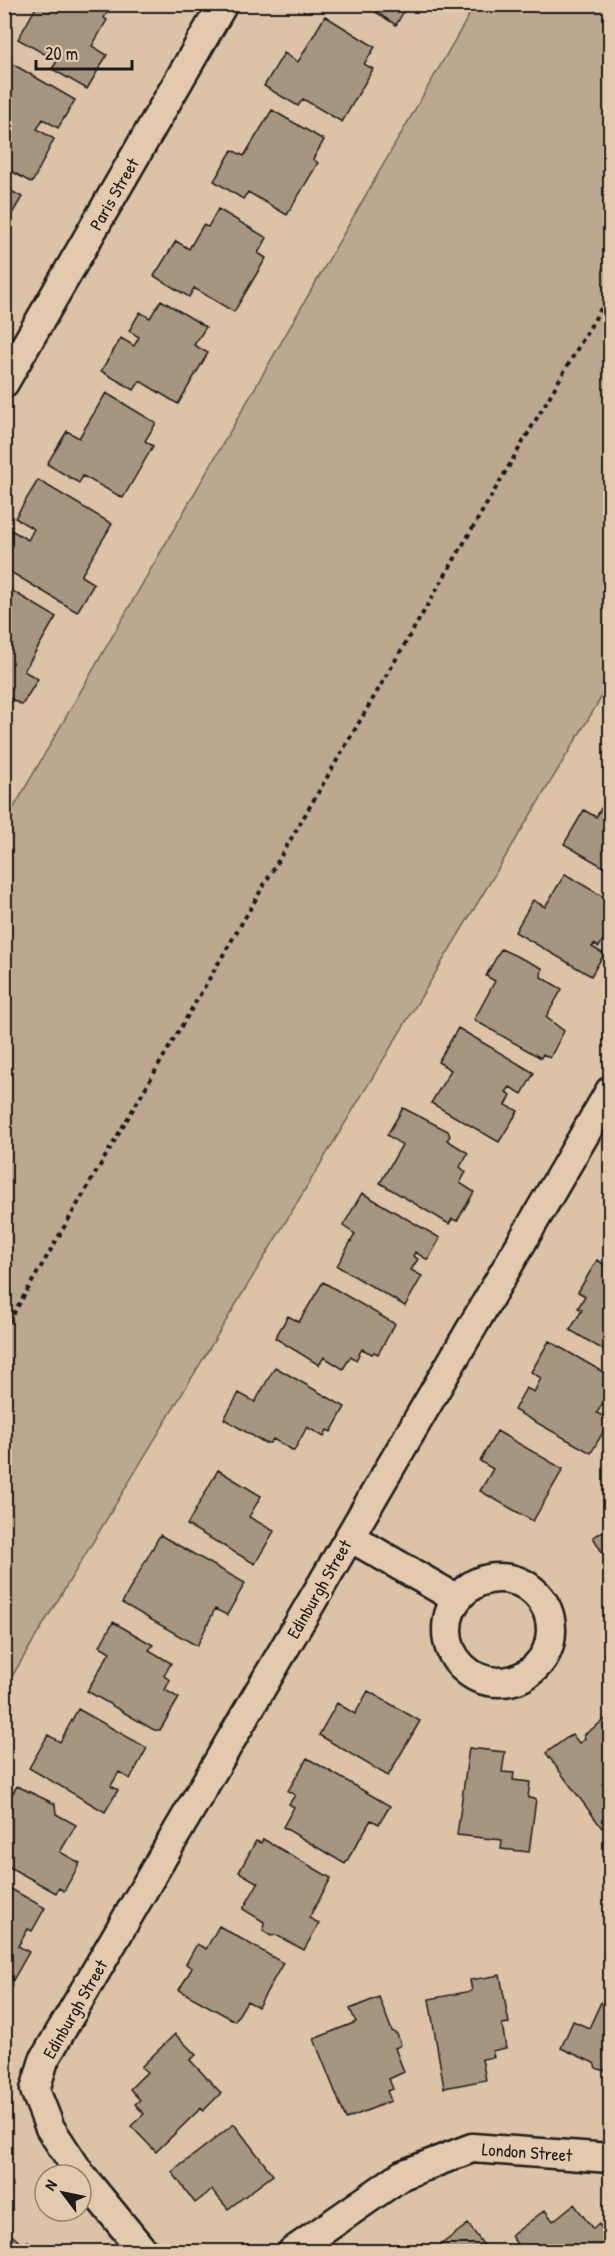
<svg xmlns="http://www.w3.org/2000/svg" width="615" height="2256" font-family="'Patrick Hand',sans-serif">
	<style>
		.green { fill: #bca88f; stroke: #6c6256; stroke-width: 1.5 }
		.building { fill: #a6957f; stroke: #1c1c1c; stroke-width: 1.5 }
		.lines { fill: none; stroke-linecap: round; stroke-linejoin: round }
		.minor-casing { stroke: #1c1c1c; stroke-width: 33 }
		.path { stroke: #1c1c1c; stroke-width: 4; stroke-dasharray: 4.5 4.5; stroke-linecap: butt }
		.minor { stroke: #e4caac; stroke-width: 28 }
		.labels { text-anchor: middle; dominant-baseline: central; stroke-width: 5; stroke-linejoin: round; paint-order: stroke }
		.street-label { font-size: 18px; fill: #1c1c1c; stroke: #e4caac }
	</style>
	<rect width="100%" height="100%" fill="#dcc3a6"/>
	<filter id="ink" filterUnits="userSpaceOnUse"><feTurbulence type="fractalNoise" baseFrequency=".0167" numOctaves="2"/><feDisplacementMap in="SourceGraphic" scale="12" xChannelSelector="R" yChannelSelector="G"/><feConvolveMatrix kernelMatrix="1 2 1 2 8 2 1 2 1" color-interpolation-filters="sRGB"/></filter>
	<g filter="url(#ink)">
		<path class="green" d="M475 5H610V683L5 1688V823Z"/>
		<path class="building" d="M38 4H112L104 18 107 20 92 46 107 55 87 89 52 69 57 61 18 39Z
			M363 4H408L396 25Z
			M325 16 375 47 364 64 373 69 342 122 303 99 298 106 264 86 284 53 298 62Z
			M4 59 75 100 58 128 43 119 37 129 54 139 32 183 4 167Z
			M272 110 324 140 313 159 318 163 287 215 248 192 243 199 214 181 232 150 244 156Z
			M4 187 22 197 4 227Z
			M218 209 267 238 258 253 266 258 234 312 194 288 189 297 154 276 176 241 189 249 203 225 208 227Z
			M161 300 206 327 194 345 208 353 178 404 140 381 134 390 101 371 121 338 134 346 139 337 129 331 140 312 150 318Z
			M106 393 156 423 145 441 153 446 123 498 83 476 79 483 47 464 67 431 79 438Z
			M38 480 112 524 81 576 94 584 77 612 4 568V541L11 530 28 540 34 529 15 518Z
			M4 586 56 617 24 671 38 679 22 705 4 695Z
			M608 797 610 799V865L608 864 605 868 564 844 584 810 596 817Z
			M565 874 610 901V940L605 936 599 947 594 944 592 947 604 954 591 976 515 932 533 900 545 907Z
			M501 949 542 968 541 977 562 989 546 1017 564 1031 550 1058 543 1054 541 1058 474 1020 495 981 486 976Z
			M458 1028 534 1073 522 1094 510 1087 506 1092 511 1095 506 1105 518 1111 499 1142 431 1103 451 1070 438 1062Z
			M403 1108 448 1131 450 1136 447 1140 468 1153 460 1167 466 1172 460 1183 474 1192 457 1221 452 1219 449 1224 380 1183 402 1145 387 1135Z
			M362 1193 440 1238 428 1260 415 1252 413 1256 418 1259 411 1270 422 1276 405 1306 337 1266 355 1234 343 1226Z
			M597 1260 610 1268V1354L570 1330 582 1310 578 1308 585 1296 578 1292Z
			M323 1282 395 1324 378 1354 374 1352 372 1354 362 1349 356 1360 351 1356 343 1369 324 1357 319 1365 275 1338 288 1316 299 1322Z
			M549 1341 610 1376V1390L597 1413 610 1420 591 1453 514 1410 526 1388 534 1392 541 1378 531 1372Z
			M275 1367 345 1407 331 1432 327 1430 324 1437 307 1427 294 1451 273 1439 270 1443H265L224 1419 239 1393 255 1402Z
			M497 1431 563 1469 533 1521 480 1491 493 1469 480 1461Z
			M218 1470 261 1496 249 1517 274 1531 255 1564 187 1525Z
			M610 1528V1566L593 1537Z
			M160 1535 245 1583 227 1615 215 1609 197 1646 122 1603Z
			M113 1622 153 1645 149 1650 171 1663 164 1676 170 1680 165 1690 179 1698 160 1730H154L87 1691 110 1652 100 1646Z
			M368 1691 420 1721 388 1776 319 1735 337 1703 355 1714Z
			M78 1709 147 1748 130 1779 119 1772 111 1786 118 1790 105 1812 29 1768 48 1735 60 1742Z
			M608 1717 610 1822 602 1828 546 1753 572 1734 579 1743 585 1739 584 1735Z
			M469 1748 505 1752 502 1772 514 1773 513 1780 530 1782 528 1798 536 1799 529 1852 501 1849 502 1840 457 1835Z
			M307 1758 390 1806 379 1824 371 1820 345 1864 283 1827 294 1807 289 1804 295 1795 288 1791Z
			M17 1786 55 1804 56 1814 76 1825 60 1852 80 1863 64 1891 59 1888 56 1893 4 1864V1808Z
			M263 1839 331 1878 309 1918 319 1923 304 1950 276 1935 271 1936 263 1931 264 1922 243 1909 258 1883 239 1872 256 1841 261 1843Z
			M4 1885 45 1908 32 1931 28 1929 18 1946 29 1952 13 1980 4 1976Z
			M219 1926 283 1963 258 2007 247 2001 235 2021 179 1990 192 1968 186 1964 197 1944 206 1949Z
			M500 1975 509 2023 502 2024 506 2048 492 2051 494 2057 482 2059 486 2080 444 2088 429 1999 472 1991 470 1980Z
			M609 1985 610 2066 604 2071 596 2068 594 2063 561 2048 573 2021 589 2028Z
			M379 1997 392 2031 397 2034 401 2045 395 2048 404 2072 389 2079 393 2089 387 2091 391 2101 346 2119 314 2039 356 2022 350 2009Z
			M175 2034 196 2055 190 2060 221 2093 203 2111 201 2108 156 2152 131 2126 144 2114 135 2104 140 2100 130 2089 147 2072 141 2067Z
			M234 2124 273 2175 228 2209 212 2190 195 2203 172 2172Z
			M574 2204 593 2229 599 2224 610 2240V2252H523L511 2236 545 2210 553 2221Z
			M468 2224 489 2252H438L435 2249Z
			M6 2230 24 2246 28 2241 37 2250 44 2243 54 2252H4Z"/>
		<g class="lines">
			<g class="minor-casing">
				<path id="minor" d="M4 383 223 4
					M350 1537 457 1599
					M447 1630a52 52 0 1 1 104 0a52 52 0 1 1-104 0Z
					M81 2175 50 2128 35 2090 44 2060 610 1091
					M81 2175 144 2252
					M292 2252 402 2175 472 2148 610 2158"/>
			</g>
			<path class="path" d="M4 1330 610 293"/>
			<use href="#minor" class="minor"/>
		</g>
	</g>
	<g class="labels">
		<g class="street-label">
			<text transform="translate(114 194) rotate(-60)">Paris Street</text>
			<text transform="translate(319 1589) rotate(-60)">Edinburgh Street</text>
			<text transform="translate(75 2009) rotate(-60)">Edinburgh Street</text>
			<text transform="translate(527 2152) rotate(4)">London Street</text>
		</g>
	</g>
	<rect width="615" height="2256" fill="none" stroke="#e4caac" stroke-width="24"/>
	<rect x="12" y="12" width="591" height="2232" fill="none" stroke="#1c1c1c" stroke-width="2" filter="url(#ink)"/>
	<g transform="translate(63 2193) rotate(302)"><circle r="28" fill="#e4caac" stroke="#948472" stroke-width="1.5"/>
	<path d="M0-4.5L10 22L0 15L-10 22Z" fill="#1c1c1c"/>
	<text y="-9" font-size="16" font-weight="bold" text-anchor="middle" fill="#1c1c1c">N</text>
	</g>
	<path d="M36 60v9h96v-9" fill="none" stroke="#1c1c1c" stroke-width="3"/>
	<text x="45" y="60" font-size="18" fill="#1c1c1c" stroke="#e4caac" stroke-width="4.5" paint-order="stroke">20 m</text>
</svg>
